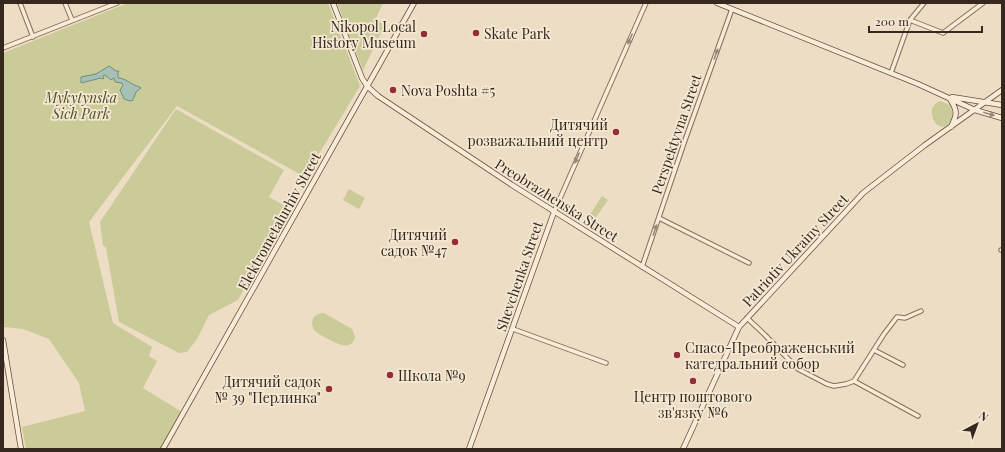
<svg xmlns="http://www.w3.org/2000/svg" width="1005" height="452" font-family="'Playfair Display',serif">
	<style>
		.green { fill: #cacb98 }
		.water { fill: #a6c0b6; stroke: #6d8e82 }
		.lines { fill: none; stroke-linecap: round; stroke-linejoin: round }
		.street-casing { stroke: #876e5b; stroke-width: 5.5 }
		.secondary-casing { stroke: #694f3e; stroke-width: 6 }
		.street { stroke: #f8ebd7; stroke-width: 3.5 }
		.secondary { stroke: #f8ebd7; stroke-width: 4.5 }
		.oneway { fill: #988a7b }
		.poi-dot { fill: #942d38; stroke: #f5e8d3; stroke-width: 1.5 }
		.labels { text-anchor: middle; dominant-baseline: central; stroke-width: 3.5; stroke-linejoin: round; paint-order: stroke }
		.poi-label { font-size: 14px; fill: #37281f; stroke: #f5e8d3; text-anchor: end }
		.park-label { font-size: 14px; font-style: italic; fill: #4d5326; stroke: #f5e8d3 }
		.street-label { font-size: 14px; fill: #37281f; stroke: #f5e8d3 }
	</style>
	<rect width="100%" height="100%" fill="#edddc4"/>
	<path class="green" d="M128 3H328L360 86 305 177 177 106 89 222 113 323 152 347 149 356 157 361 143 388 182 412 161 449H26L22 427 85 411 79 383 49 339 23 329 4 327 3 319V53Z
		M337 3H383L375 20 385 25 363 70Z
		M940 101 950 105 953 113 952 121 944 127C934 126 931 118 932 108L936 103Z
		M176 109 284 170 269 197 289 208 238 300 209 315 197 339 187 352 179 353 119 322 106 247 103 246 100 222Z
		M349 189 365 198 359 209 343 200Z
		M602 196 608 200 594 220 589 216Z
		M324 313 352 329 355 337C351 352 337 343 328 339 323 336 318 334 314 330 309 321 314 313 324 313Z"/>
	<path class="water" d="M109 66 116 71H119L118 73V78C126 78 131 85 140 87L141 88 136 92 133 100 130 101 124 99 120 90 123 85 122 83 115 82 114 78 111 80 105 75 103 76 104 78 103 79 101 78 81 83V77L96 74Z"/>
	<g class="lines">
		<g class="street-casing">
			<path id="street" d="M20 3 33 37
				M65 3 72 20
				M910 20 943 33 983 3
				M3 48 117 3
				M891 73 910 20 924 3
				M554 212 646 3
				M659 218 749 263
				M1001 250H1002
				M642 267 684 143 732 9
				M747 318 764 334 798 369 827 384 834 386 846 384 854 381 884 334 897 317 905 318 921 311
				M513 329 606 363
				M874 350 903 365
				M854 381 918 416"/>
		</g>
		<g class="secondary-casing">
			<path id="secondary" d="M333 3 362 78 367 86 378 96 512 185 739 327
				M717 3 918 84 975 110 1002 118
				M952 97 1002 105
				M950 99C958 111 957 115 951 127
				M3 340 21 449
				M163 449 414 3
				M469 449 554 212
				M683 449 739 327 863 193 925 145 1002 90"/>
		</g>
		<use href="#street" class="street"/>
		<use href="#secondary" class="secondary"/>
	</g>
	<defs><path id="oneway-solid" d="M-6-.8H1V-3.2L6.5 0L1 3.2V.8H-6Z"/></defs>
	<g class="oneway">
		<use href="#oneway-solid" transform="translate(630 39) rotate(114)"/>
		<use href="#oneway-solid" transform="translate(716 54) rotate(-70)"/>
		<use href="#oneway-solid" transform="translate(989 114) rotate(16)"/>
		<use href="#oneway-solid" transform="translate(577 158) rotate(114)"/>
		<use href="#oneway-solid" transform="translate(655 230) rotate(-71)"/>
	</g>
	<g class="poi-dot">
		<circle cx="476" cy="33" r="4"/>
		<circle cx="424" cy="34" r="4"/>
		<circle cx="393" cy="90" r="4"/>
		<circle cx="616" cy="132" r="4"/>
		<circle cx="455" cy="242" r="4"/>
		<circle cx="677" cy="355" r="4"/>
		<circle cx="390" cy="375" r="4"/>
		<circle cx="693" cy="381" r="4"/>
		<circle cx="329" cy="389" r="4"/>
	</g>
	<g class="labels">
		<g class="poi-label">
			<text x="416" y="26">Nikopol Local<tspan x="416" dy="16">History Museum</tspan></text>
			<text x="484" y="33" text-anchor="start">Skate Park</text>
			<text x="401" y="90" text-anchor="start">Nova Poshta #5</text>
			<text x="608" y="124">Дитячий<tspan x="608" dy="16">розважальний центр</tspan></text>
			<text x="447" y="234">Дитячий<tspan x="447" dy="16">садок №47</tspan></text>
			<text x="685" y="347" text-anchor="start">Спасо-Преображенський<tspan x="685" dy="16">катедральний собор</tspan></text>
			<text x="398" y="375" text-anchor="start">Школа №9</text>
			<text x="321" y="381">Дитячий садок<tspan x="321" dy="16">№ 39 "Перлинка"</tspan></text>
			<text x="693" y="396" text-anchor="middle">Центр поштового<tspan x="693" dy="16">зв'язку №6</tspan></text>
		</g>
		<g class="park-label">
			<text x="81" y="97">Mykytynska<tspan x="81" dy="16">Sich Park</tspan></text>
		</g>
		<g class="street-label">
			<text transform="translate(676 134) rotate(-71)">Perspektyvna Street</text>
			<text transform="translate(557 200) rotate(32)">Preobrazhenska Street</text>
			<text transform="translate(279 221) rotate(-61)">Elektrometalurhiv Street</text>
			<text transform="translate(795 250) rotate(-47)">Patriotiv Ukrainy Street</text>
			<text transform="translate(519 276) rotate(-71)">Shevchenka Street</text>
		</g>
	</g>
	<rect width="1005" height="452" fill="none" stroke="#37281f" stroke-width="8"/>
	<g transform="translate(977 424) rotate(41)" stroke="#f5e8d3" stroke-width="3" paint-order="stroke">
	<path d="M0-3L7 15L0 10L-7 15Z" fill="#37281f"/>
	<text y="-6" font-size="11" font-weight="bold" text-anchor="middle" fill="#37281f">N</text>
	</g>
	<path d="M869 26v6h113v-6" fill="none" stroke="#37281f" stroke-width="2"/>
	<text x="875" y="26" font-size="12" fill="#37281f" stroke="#f5e8d3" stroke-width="3" paint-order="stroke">200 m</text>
</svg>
